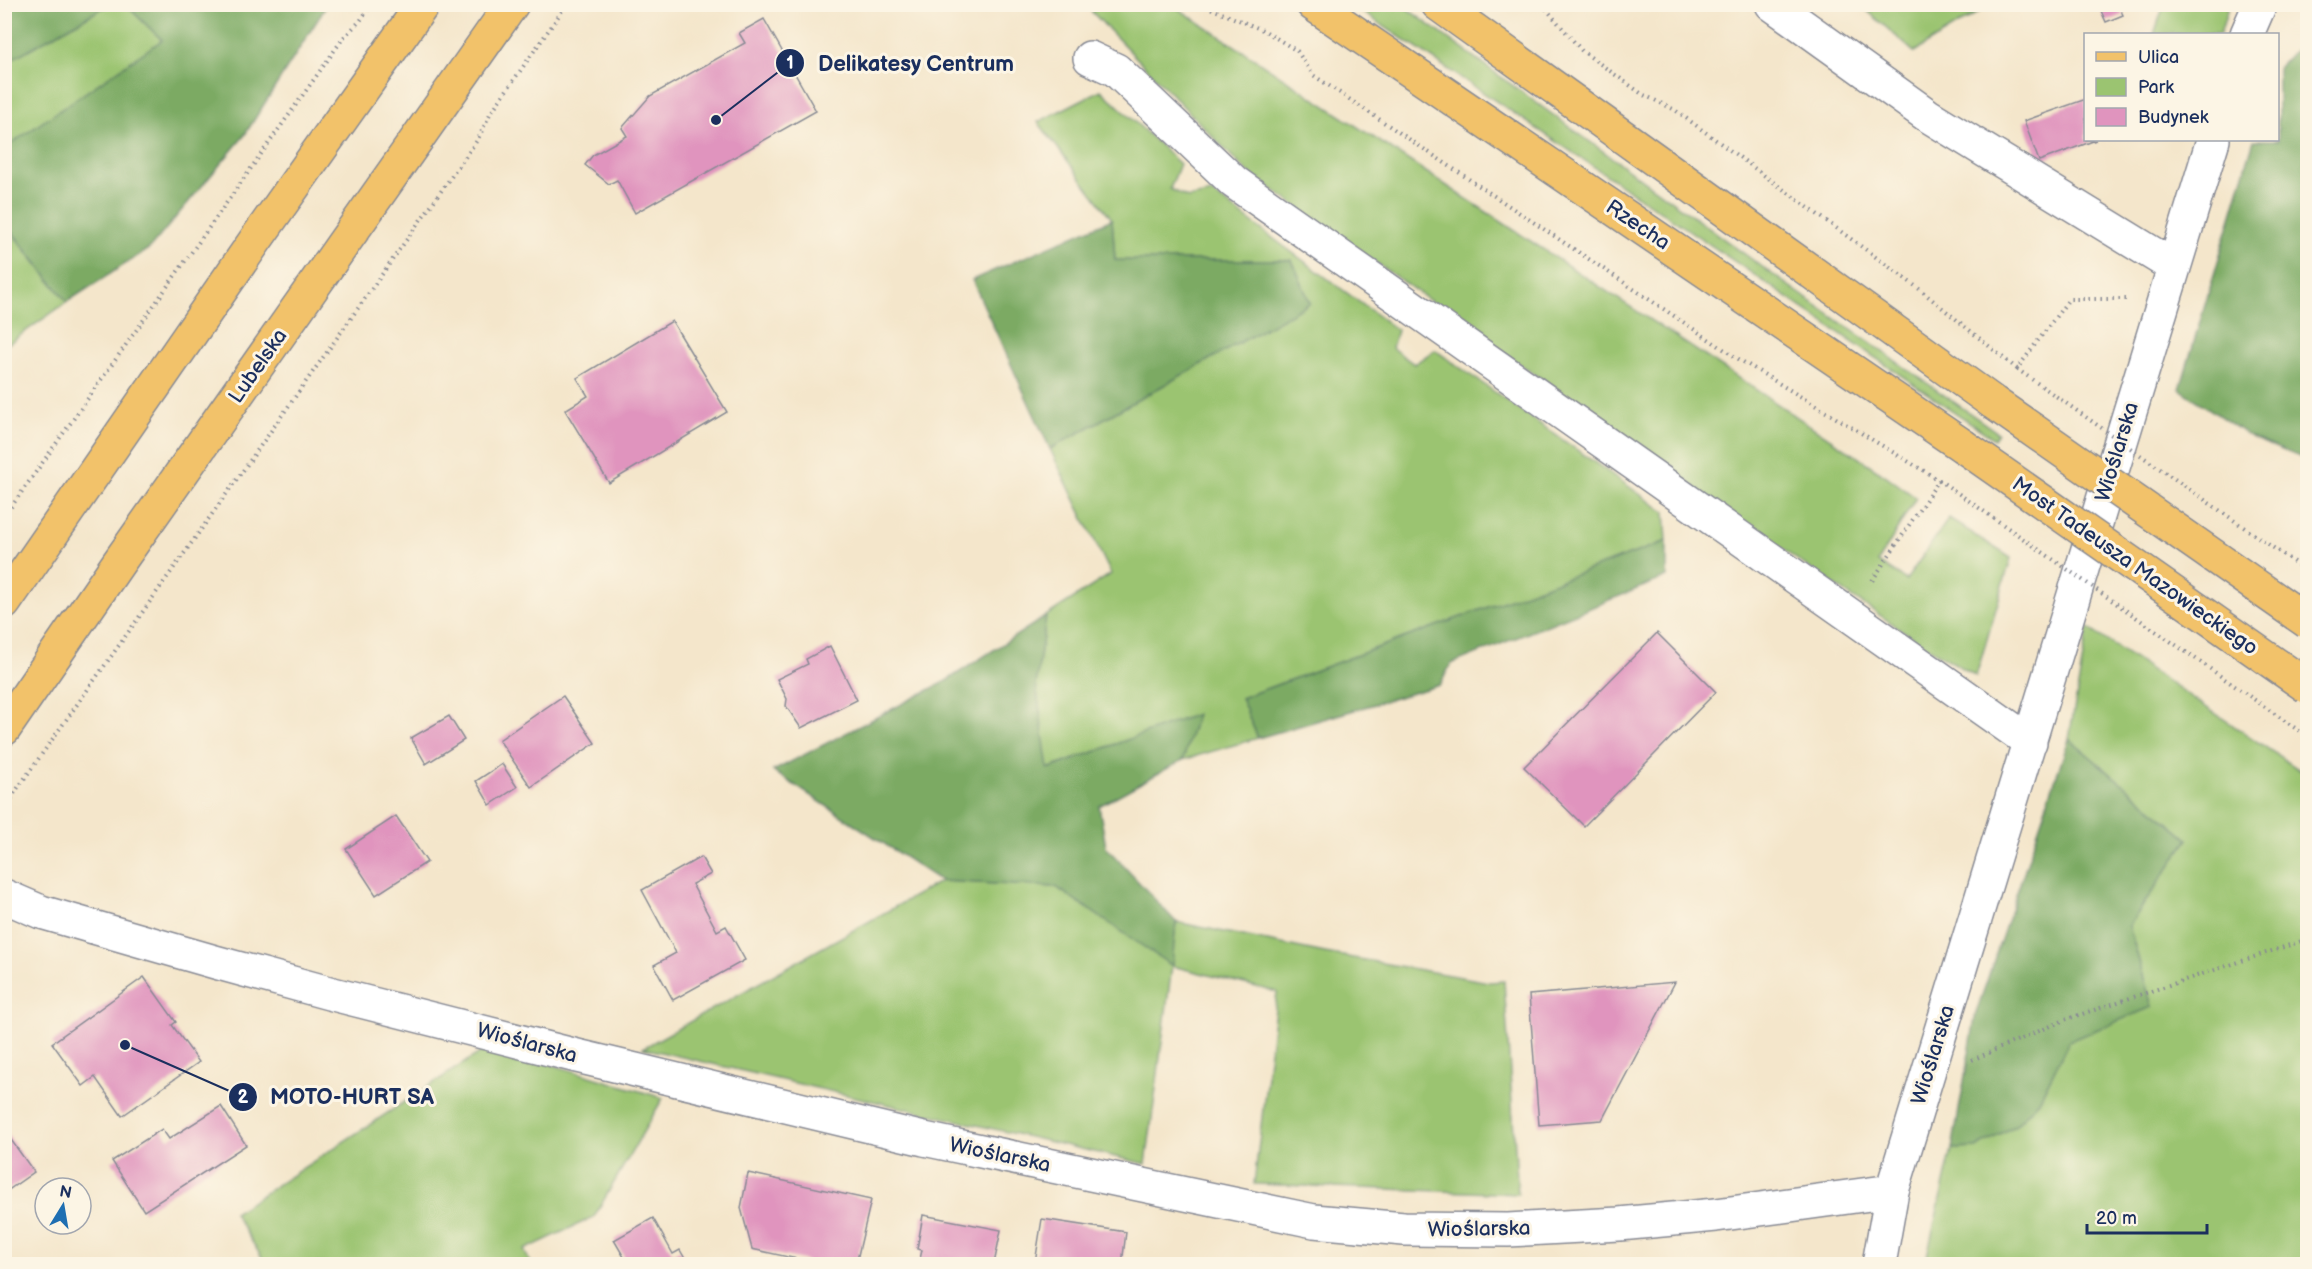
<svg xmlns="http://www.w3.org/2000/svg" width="2312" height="1269" font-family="'Balsamiq Sans',sans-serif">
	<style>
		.green { fill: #9bc471; stroke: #5b7a68; stroke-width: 1.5 }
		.forest { fill: #7caa63; stroke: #4c6c60; stroke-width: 1.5 }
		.building { fill: #e094be }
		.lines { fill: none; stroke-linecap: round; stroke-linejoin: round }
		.minor-casing { stroke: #888a94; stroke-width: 36 }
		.major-casing { stroke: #888a94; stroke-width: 36 }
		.path { stroke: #888a94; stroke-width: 4; stroke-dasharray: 1.5 4.5; stroke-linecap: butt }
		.minor { stroke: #fff; stroke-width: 33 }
		.major { stroke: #f2c26a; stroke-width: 33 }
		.major-bridge-casing { stroke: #888a94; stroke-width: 36; stroke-linecap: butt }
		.path-bridge { stroke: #888a94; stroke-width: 4; stroke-dasharray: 1.5 4.5; stroke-linecap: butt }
		.major-bridge { stroke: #f2c26a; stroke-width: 33 }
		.labels { text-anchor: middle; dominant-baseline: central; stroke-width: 6; stroke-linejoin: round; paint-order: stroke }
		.street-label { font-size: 21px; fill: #1b2f5e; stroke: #fcf5e5 }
		.leader { fill: none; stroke: #1b2f5e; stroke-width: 2 }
		.callout-dot { fill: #1b2f5e; stroke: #fcf5e5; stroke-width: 2 }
		.mark-label { font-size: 18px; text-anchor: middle; font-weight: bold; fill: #fff }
		.callout-label { font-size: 22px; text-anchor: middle; font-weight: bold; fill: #1b2f5e; stroke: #fcf5e5; stroke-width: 6; stroke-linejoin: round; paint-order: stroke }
	</style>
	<rect width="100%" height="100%" fill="#fcf5e5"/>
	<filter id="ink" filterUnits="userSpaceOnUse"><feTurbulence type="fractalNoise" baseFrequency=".0167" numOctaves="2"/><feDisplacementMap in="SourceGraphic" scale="12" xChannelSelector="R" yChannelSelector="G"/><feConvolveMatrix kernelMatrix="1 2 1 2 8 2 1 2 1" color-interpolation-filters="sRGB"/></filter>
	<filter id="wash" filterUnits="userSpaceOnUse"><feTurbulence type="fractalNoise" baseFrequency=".008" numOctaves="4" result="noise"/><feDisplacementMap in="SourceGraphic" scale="24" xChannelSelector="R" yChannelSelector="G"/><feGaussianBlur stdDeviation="1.35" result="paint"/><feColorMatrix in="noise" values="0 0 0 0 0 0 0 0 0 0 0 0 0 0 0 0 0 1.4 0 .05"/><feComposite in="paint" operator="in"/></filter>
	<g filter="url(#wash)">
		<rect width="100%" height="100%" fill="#f4e6cb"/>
		<path class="green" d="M108 5H126L162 40 5 148 4 63Z
			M1094 5H1173L1888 477 1916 498 1878 562 1906 580 1949 518 2011 558 1976 676 1929 648 1812 570 1246 171 1091 11Z
			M1352 5H1402L1772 274 1998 433 1994 439 1690 231Z
			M1861 5H1990L1914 52Z
			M2164 5V4L2229 5 2220 34H2154Z
			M1101 90 1180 164 1170 189 1188 198 1212 193 1397 330 1392 348 1414 364 1435 350 1665 512 1667 541 1241 698 1258 738 1183 760 1196 715 1047 769 1036 684 1046 616 1111 574 1050 449 1310 303 1292 260H1115L1112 219 1038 122Z
			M4 223 67 302 5 346H4Z
			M2088 628 2307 775V1264H1925L1952 1149 1976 1148 2016 1125 2039 1101 2069 1041 2152 1006 2129 926 2188 839 2069 739Z
			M941 881 1056 887 1171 965 1176 922 1325 953 1489 982 1504 981 1518 1194 1254 1184 1277 992 1172 966 1146 1164 643 1048Z
			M490 1046 663 1098 594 1217 524 1250 531 1264H266L234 1213Z"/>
		<path class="forest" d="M5 4H108V5L5 63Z
			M126 5H327L244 136 150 248 67 302 5 223V148L162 40Z
			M2299 46H2308L2307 460 2252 438 2180 389 2254 140H2278V68Z
			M1112 219 1115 260H1292L1310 303 1050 449 972 280Z
			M1667 541V577L1451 664 1440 685 1258 738 1241 698Z
			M1046 616 1036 684 1048 769 1197 714 1183 760 1099 806 1106 847 1176 922 1172 966 1056 887 941 881 773 771 946 681Z
			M2069 739 2188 839 2129 926 2152 1007 2069 1041 2039 1101 2016 1125 1976 1148 1952 1149 1976 1013Z"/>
		<g id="blocks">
			<path class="building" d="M2098 4H2118L2123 15 2106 22Z
				M764 19 816 111 635 213 617 180 609 184 585 165 593 155 627 136 622 128 650 96 745 43 739 33Z
				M2086 99V140H2096L2039 161 2024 121Z
				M672 321 727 412 609 483 565 410 588 396 577 378Z
				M1657 633 1716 692 1584 826 1524 767Z
				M830 646 857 700 801 728 786 706 787 699 777 679 808 664 806 659Z
				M563 696 595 743 531 787 499 740Z
				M449 716 464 740 426 764 411 738Z
				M502 764 517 787 490 805 476 781Z
				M396 816 427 862 376 895 346 849Z
				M701 857 711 874 692 884 717 931 726 926 745 960 673 1000 654 965 676 953 642 890Z
				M144 977 176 1022 172 1025 199 1062 122 1116 95 1077 83 1086 52 1043Z
				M1675 982 1602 1120 1539 1125 1529 995Z
				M221 1106 246 1145 144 1211 112 1161 162 1129 169 1139Z
				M4 1130 34 1172 4 1193Z
				M748 1173 871 1200 856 1264H807V1261L752 1249 741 1208Z
				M923 1215 1001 1230 994 1264H919L922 1250 917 1249Z
				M653 1218 673 1254 680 1250 688 1264H628L614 1240Z
				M1042 1219 1126 1232 1122 1264 1035 1263Z"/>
		</g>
	</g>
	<g filter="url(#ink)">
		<use href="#blocks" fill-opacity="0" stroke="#888a94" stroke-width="1.5"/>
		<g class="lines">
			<g class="minor-casing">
				<path id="minor" d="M1772 4 1927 115 2173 266
					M2247 34 2260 4
					M1090 58 1116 70 1234 182 2030 742
					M4 896 41 912 215 962 329 993 577 1056 924 1139 1314 1221 1404 1229 1508 1230 1619 1224 1716 1215 1892 1191
					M1879 1264 1892 1191 2213 140"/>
			</g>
			<g class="major-casing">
				<path id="major" d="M1313 4 1963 446
					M1438 4 1994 403
					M4 603 257 238 423 4
					M4 729 119 562 512 4"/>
			</g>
			<path class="path" d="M1200 4 1265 31 1297 51 1313 75 1740 360 1939 480 1870 584
				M1542 4 1582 51 1642 94 1675 110 1918 288 2017 369 2069 299H2127
				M4 517 344 37 360 21 372 4
				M4 834 9 803 15 792 478 139 490 114 567 4
				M1972 1060 2067 1019 2308 939"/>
			<use href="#minor" class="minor"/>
			<use href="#major" class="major"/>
			<g class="major-bridge-casing">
				<path id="major-bridge" d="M1994 403 2308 622
					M1963 446 2308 687"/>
			</g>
			<path class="path-bridge" d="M2017 369 2308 572
				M1939 480 2308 737"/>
			<use href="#major-bridge" class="major-bridge"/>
		</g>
	</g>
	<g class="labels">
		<g class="street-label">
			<text transform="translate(1638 225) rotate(34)">Rzecha</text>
			<text transform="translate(258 366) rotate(-55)">Lubelska</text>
			<text transform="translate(2117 452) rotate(-73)">Wioślarska</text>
			<text transform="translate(2135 566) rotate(35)">Most Tadeusza Mazowieckiego</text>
			<text transform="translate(527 1043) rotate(15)">Wioślarska</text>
			<text transform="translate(1933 1055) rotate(-73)">Wioślarska</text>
			<text transform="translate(1000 1155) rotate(12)">Wioślarska</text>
			<text transform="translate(1479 1229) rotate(-1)">Wioślarska</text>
		</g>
	</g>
	<path class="leader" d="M716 120L790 63M125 1045L243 1097"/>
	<g class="callout-dot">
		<circle cx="716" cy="120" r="6"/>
		<circle cx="125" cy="1045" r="6"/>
		<circle cx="790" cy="63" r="15"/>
		<circle cx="243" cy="1097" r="15"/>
	</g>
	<g class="mark-label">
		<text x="790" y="69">1</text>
		<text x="243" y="1103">2</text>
	</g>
	<g class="callout-label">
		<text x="916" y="71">Delikatesy Centrum</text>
		<text x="352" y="1104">MOTO-HURT SA</text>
	</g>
	<rect width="2312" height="1269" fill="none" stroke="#fcf5e5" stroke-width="24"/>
	<rect x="2084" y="33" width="195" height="108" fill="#fcf5e5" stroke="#a2a6af" stroke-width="1.5"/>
	<rect x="2096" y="52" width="30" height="9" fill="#f2c26a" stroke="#a2a6af" stroke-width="1.5"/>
	<text x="2138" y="63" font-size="18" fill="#1b2f5e">Ulica</text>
	<rect x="2096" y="78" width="30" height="18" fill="#9bc471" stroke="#a2a6af" stroke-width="1.5"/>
	<text x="2138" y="93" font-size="18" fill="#1b2f5e">Park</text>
	<rect x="2096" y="108" width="30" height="18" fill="#e094be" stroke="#a2a6af" stroke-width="1.5"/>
	<text x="2138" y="123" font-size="18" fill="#1b2f5e">Budynek</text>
	<g transform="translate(63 1206) rotate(11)"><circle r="28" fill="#fcf5e5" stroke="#a2a6af" stroke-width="1.5"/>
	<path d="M0-4.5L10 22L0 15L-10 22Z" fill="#1f6fb2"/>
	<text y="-9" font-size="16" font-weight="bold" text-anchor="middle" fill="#1b2f5e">N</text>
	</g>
	<path d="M2087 1224v9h120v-9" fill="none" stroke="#1b2f5e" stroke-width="3"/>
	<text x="2096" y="1224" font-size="18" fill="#1b2f5e" stroke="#fcf5e5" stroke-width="4.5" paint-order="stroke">20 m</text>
</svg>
